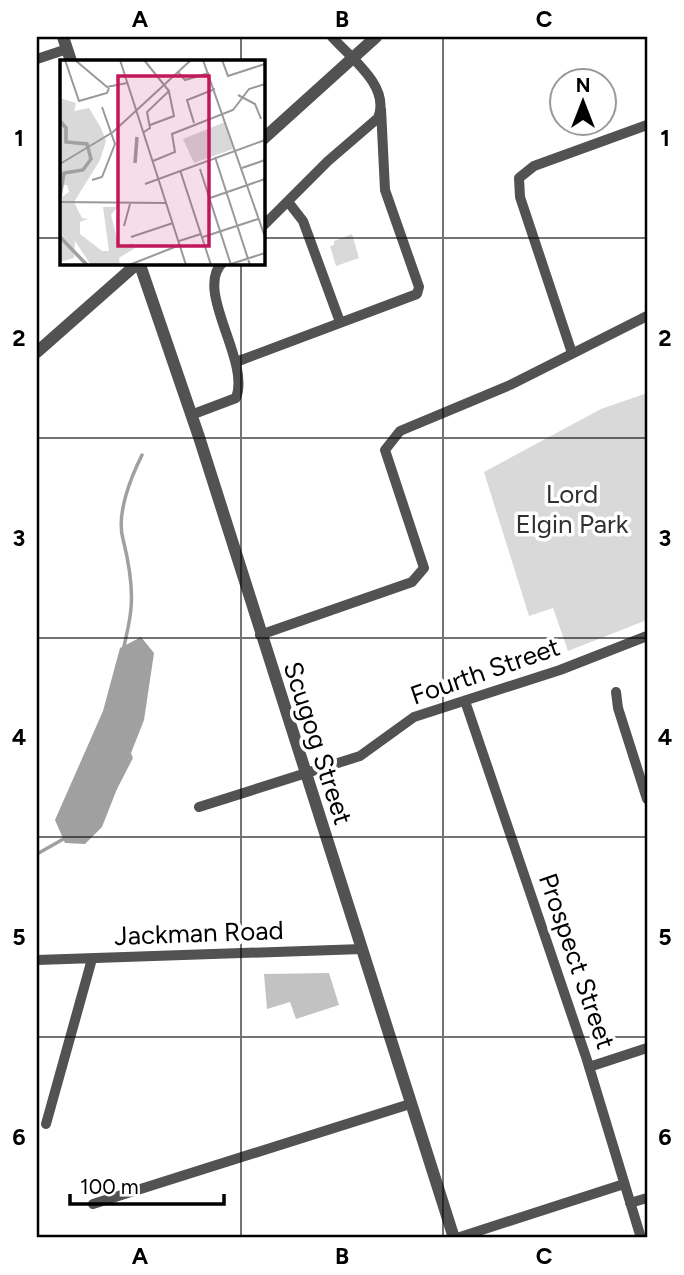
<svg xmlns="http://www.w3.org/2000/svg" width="684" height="1275" font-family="Figtree,sans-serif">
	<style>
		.green { fill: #d9d9d9 }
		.water { fill: #a0a0a0 }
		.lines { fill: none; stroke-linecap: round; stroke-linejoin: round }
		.stream { stroke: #a0a0a0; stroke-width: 3.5 }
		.building { fill: #c2c2c2 }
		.minor { stroke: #525252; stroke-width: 10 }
		.tertiary { stroke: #525252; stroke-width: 12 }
		.grid { fill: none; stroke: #000; stroke-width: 2; stroke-opacity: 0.55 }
		.labels { text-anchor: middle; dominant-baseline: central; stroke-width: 7; stroke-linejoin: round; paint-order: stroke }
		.park-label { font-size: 26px; fill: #303030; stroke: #fff }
		.street-label { font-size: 26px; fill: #000; stroke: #fff }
		.inset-river { fill: none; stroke: #a0a0a0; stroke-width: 3.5 }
		.inset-road { fill: none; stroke: #999; stroke-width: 2 }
		.view { fill: #c2185b; fill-opacity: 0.15; stroke: #c2185b; stroke-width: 3.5 }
		.inset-edge { fill: none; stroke: #000; stroke-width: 3.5 }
		.neatline { fill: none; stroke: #000; stroke-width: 2.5 }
		.grid-label { font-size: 23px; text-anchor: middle; font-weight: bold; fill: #000 }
	</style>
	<rect width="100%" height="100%" fill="#fff"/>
	<path class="green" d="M352 234 359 258 336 266 330 246 334 245V241Z
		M647 393V620L568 651 553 608 529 616 484 472 601 409Z"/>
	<path class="water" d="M141 637 154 653 144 720 102 827 85 844 65 843 55 820 103 711 120 648Z"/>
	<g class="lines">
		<path class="stream" d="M123 651C126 637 130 622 131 608 133 586 128 559 123 539 116 514 131 477 142 455
			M113 793 131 758 129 753
			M37 854 67 837"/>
	</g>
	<path class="building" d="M329 973 339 1005 296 1019 290 1002 267 1009 264 974Z"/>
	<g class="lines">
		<path class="minor" d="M37 59 67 49
			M289 203 303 221 340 322
			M262 227 328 161 378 118C391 87 351 58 332 37
			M572 353 520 197 519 178 534 166 647 125
			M236 362 417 294 419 287 385 190 381 109
			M191 415 236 398C251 360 193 290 223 262
			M260 635 412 582 424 568 385 450 400 431 510 385 647 316
			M616 692 618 708 647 799
			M465 701 587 1060 641 1238
			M199 807 360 756 414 717 560 670 647 636
			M37 960 362 949
			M589 1067 647 1048
			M46 1124 92 959
			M630 1203 647 1198
			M93 1204 410 1104
			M457 1238 624 1184"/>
		<path class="tertiary" d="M63 37 71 61
			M262 140 376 37
			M139 262 199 437 454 1238
			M37 352 139 262"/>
	</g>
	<path class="grid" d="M241 37V61M443 37V1238M37 238H61M262 238H647M241 262V1238M37 438H647M37 638H647M37 837H647M37 1037H647"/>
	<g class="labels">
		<g class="park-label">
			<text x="572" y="494">Lord<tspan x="572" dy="30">Elgin Park</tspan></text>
		</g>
		<g class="street-label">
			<text transform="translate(485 671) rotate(-19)">Fourth Street</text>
			<text transform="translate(318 743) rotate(72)">Scugog Street</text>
			<text transform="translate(199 933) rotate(-2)">Jackman Road</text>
			<text transform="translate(577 961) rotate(71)">Prospect Street</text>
		</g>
	</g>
	<g transform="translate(60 60)">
		<rect width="205" height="205" fill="#fff"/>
		<path d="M0 38 16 43 14 51 29 48 41 68 46 81 40 100 14 142 22 158 28 159 20 162V174L42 191H49L43 147H57L51 155 57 179 61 187 72 183 75 188 59 198 60 205H31L15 181 14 198 0 202V138L9 132 7 125H0ZM165 62 173 89 134 103 123 79Z" fill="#d9d9d9"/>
		<path class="inset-river" d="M0 61 6 68V82L27 84 31 99 23 110 4 113 0 137M75 103 77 77M0 177 27 205"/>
		<path class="inset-road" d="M5 0 19 41 47 33 49 28M15 0 47 27 67 23M60 0 126 205M143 0 205 177M162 0 168 16 205 4M118 12 125 20 149 13M178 35 195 44 201 59M134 63 127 40 155 29M90 65 114 56 109 32M84 72 90 68 87 52 109 31 84 0M155 97 190 205M93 101 115 92 112 74 173 50 189 29 205 24M0 104 53 72 131 0M182 108 205 100M140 109 171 205M120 110 151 205M32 120 42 117 55 84 42 47M85 124 205 80M150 138 205 119M0 142 106 143M64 166 70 144M71 177 113 163M143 177 198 159M119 181 141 174M171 204 205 193M69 205 120 185"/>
		<path class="view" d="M58 16H149V186H58Z"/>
		<rect width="205" height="205" class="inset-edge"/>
	</g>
	<rect width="684" height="1275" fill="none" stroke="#ffffff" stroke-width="77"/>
	<g transform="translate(583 102)"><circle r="33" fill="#ffffff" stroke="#999999" stroke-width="2"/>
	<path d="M0-5L12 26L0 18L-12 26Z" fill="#000000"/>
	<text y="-10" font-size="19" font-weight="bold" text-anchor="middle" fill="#000000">N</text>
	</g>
	<path d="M70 1194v10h154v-10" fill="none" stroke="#000000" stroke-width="3.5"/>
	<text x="80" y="1194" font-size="21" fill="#000000" stroke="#ffffff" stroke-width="5" paint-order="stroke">100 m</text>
	<rect x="38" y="38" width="608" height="1198" class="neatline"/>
	<g class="grid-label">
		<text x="140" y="27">A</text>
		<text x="342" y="27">B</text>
		<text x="544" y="27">C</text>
		<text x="19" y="146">1</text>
		<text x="665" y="146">1</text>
		<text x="19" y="346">2</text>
		<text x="665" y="346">2</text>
		<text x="19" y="546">3</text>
		<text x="665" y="546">3</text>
		<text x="19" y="745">4</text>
		<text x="665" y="745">4</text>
		<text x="19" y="945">5</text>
		<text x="665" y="945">5</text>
		<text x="19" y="1145">6</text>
		<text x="665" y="1145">6</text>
		<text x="140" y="1264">A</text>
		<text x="342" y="1264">B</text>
		<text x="544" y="1264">C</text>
	</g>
</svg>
